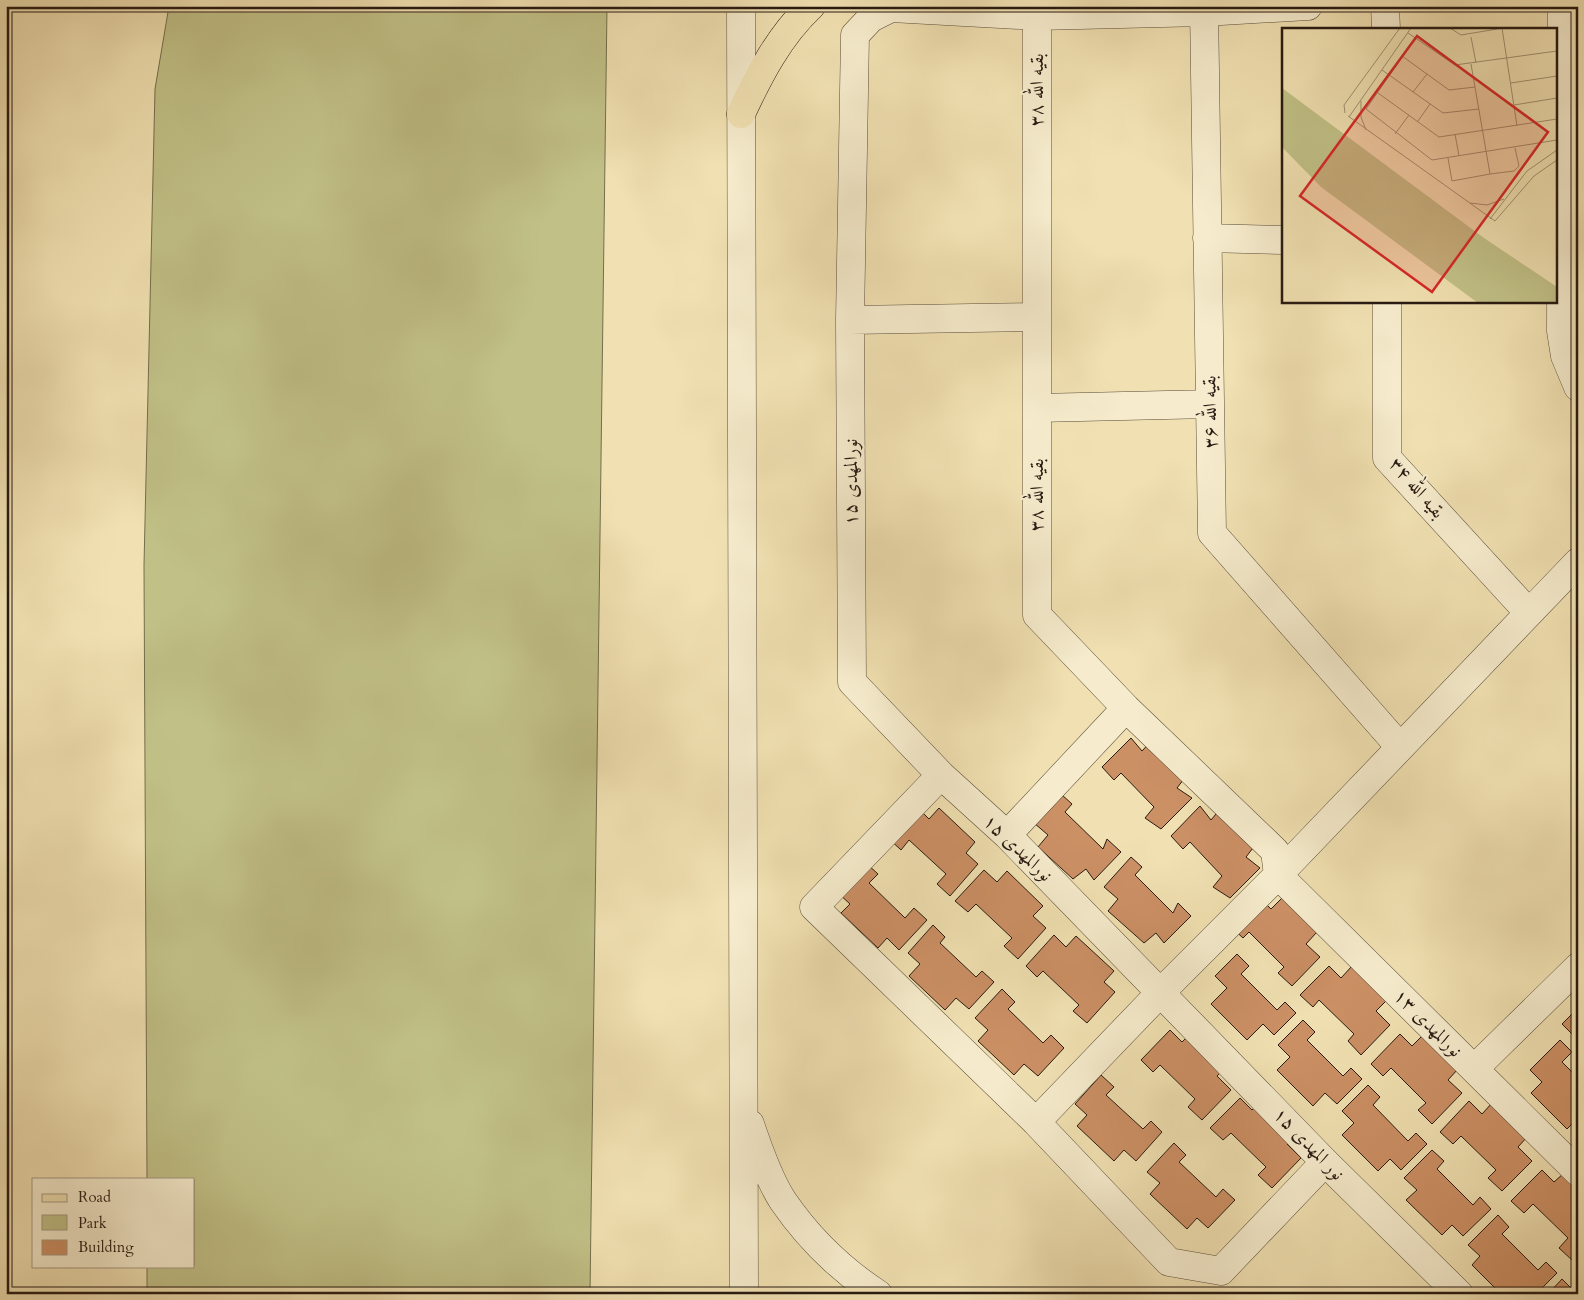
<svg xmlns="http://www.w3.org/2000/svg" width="1584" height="1300" font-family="Cardo,Amiri,serif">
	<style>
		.green { fill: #c1c187; stroke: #746e4c }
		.building { fill: #cc9065; stroke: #281a12 }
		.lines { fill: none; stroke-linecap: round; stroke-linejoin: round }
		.minor-casing { stroke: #5a4c3a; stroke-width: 29 }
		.major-casing { stroke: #281a12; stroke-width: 29 }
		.minor { stroke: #f6eccd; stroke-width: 28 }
		.major { stroke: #f1e1b2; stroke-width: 28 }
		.labels { text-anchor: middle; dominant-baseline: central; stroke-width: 4; stroke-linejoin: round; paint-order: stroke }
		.street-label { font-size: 19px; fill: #281a12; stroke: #f6eccd }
		.inset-road { fill: none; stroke: #a19172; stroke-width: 1 }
		.view { fill: #d62828; fill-opacity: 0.15; stroke: #d62828; stroke-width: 2.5 }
		.inset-edge { fill: none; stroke: #281a12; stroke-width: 2.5 }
	</style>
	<rect width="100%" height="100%" fill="#f1e1b2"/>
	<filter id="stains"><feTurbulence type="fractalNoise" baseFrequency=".004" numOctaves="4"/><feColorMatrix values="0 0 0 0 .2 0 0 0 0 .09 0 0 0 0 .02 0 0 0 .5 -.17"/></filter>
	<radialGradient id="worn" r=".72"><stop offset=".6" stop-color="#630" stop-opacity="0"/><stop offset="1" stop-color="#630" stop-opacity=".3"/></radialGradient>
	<path class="green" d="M169 6H607L590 1294H147V1266H194V1179H147L144 565 155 89Z"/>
	<path class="building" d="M1131 738 1142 751 1152 740 1187 775 1177 788 1192 798 1161 829 1145 818 1154 807 1121 773 1114 780 1102 767Z
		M1061 794 1072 804 1065 812 1103 849 1107 839 1121 852 1094 880 1086 869 1073 879 1038 847 1048 835 1034 823Z
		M916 806 929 819 939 808 975 842 966 853 978 864 950 896 937 884 946 874 909 840 901 850 887 837Z
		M1200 806 1211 820 1221 808 1256 844 1246 857 1260 868 1230 898 1213 887 1222 876 1190 842 1183 849 1171 836Z
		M1131 857 1142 867 1135 875 1173 913 1178 903 1191 916 1164 943 1156 933 1144 943 1108 911 1118 899 1104 887Z
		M866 863 878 874 869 883 905 918 914 908 927 920 899 950 887 938 878 948 841 913 850 904 838 893Z
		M984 870 997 882 1007 871 1043 906 1033 916 1046 928 1018 959 1004 946 1012 938 976 904 968 912 955 901Z
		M1259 897 1271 909 1282 898 1317 932 1306 944 1320 957 1292 986 1278 973 1284 967 1249 932 1243 938 1230 926Z
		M933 925 945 937 940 943 976 977 982 971 994 982 969 1009 956 998 945 1010 909 976 920 964 908 953Z
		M1054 935 1066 947 1076 936 1114 971 1104 982 1115 992 1087 1023 1073 1011 1079 1005 1043 971 1037 977 1026 966Z
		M1237 954 1249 966 1241 974 1277 1010 1285 1002 1296 1013 1274 1035 1263 1024 1247 1040 1211 1004 1227 988 1215 976Z
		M1329 966 1341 978 1352 966 1387 1000 1376 1011 1390 1025 1361 1055 1348 1041 1354 1034 1319 1000 1313 1007 1300 995Z
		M1002 989 1015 1002 1008 1009 1043 1043 1051 1035 1064 1048 1038 1076 1024 1064 1014 1075 978 1041 988 1030 975 1018Z
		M1578 1008V1032L1574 1036 1562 1024Z
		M1303 1020 1315 1032 1307 1040 1343 1076 1351 1068 1362 1079 1337 1104 1325 1093 1313 1106 1277 1070 1290 1057 1278 1045Z
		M1170 1030 1182 1042 1192 1032 1227 1066 1217 1076 1231 1090 1202 1120 1188 1107 1195 1099 1160 1065 1153 1072 1141 1060Z
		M1400 1034 1412 1046 1423 1035 1458 1069 1448 1080 1462 1093 1432 1124 1418 1110 1426 1103 1391 1068 1383 1076 1371 1064Z
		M1560 1040 1572 1052 1562 1062 1578 1078V1118L1567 1129 1531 1093 1542 1082 1530 1070Z
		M1101 1075 1114 1087 1106 1095 1143 1129 1151 1121 1162 1132 1136 1161 1124 1150 1114 1161 1077 1126 1087 1115 1075 1104Z
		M1368 1085 1380 1097 1373 1105 1408 1141 1416 1133 1427 1144 1401 1170 1390 1159 1378 1171 1342 1135 1354 1123 1342 1111Z
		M1240 1098 1252 1110 1262 1100 1297 1134 1287 1144 1301 1158 1272 1188 1258 1175 1266 1167 1231 1133 1223 1140 1210 1128Z
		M1469 1101 1482 1114 1492 1103 1527 1137 1518 1147 1532 1161 1502 1191 1488 1178 1496 1170 1461 1136 1453 1144 1440 1132Z
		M1174 1143 1186 1155 1179 1162 1216 1197 1223 1189 1235 1200 1208 1228 1197 1218 1187 1229 1150 1194 1160 1183 1147 1172Z
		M1432 1150 1444 1161 1437 1169 1473 1205 1480 1197 1491 1209 1463 1236 1452 1225 1442 1235 1406 1200 1417 1190 1404 1178Z
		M1542 1170 1554 1182 1564 1173 1578 1186V1256L1573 1261 1559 1248 1568 1238 1533 1204 1524 1213 1511 1201Z
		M1498 1215 1509 1227 1502 1234 1538 1270 1546 1262 1557 1273 1536 1294H1501L1472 1265 1480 1256 1468 1245Z
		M1562 1279 1574 1291 1571 1294H1548Z"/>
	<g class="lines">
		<g class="minor-casing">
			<path id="minor" d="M741 6 744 1294
				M1204 6 1212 533 1400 747
				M1308 6 1204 12 1037 16 891 8 871 18 855 35 850 320 852 682 941 775 1007 835 1325 1162 1459 1294
				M1385 6 1386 29
				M1562 6 1561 331 1565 356 1578 387
				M1037 16V615L1126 708 1275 851 1278 875 1578 1172
				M1207 238 1283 240
				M1387 301V458L1529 613
				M850 320 1037 317
				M1037 408 1210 404
				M941 775 814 907 1036 1122
				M1007 835 1126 708
				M1474 1069 1578 967
				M750 1124C758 1148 769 1180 783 1201 809 1239 840 1269 878 1294
				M1325 1162 1221 1271 1169 1262 1036 1122 1161 992 1278 875 1578 562"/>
		</g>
		<g class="major-casing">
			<path id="major" d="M741 114C759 75 779 36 811 6"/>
		</g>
		<use href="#minor" class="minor"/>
		<use href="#major" class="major"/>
	</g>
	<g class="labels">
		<g class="street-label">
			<text transform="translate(1037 90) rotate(-90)">بقیه الله ۳۸</text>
			<text transform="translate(1210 412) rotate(-91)">بقیه الله ۳۶</text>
			<text transform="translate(851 482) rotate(-90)">نورالمهدی ۱۵</text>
			<text transform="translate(1417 488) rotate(49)">بقیه الله ۳۴</text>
			<text transform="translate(1037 495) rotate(-90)">بقیه الله ۳۸</text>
			<text transform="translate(1018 848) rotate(44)">نورالمهدی ۱۵</text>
			<text transform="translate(1428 1023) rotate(45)">نورالمهدی ۱۳</text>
			<text transform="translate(1309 1144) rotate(46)">نور المهدی ۱۵</text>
		</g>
	</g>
	<g transform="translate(1282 28)">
		<rect width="275" height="275" fill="#f1e1b2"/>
		<path d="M0 60 202 210 275 259V275H196L39 159 0 119Z" fill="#c1c187"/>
		<path class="inset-road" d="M168 0 179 7 221 0M220 0 235 98M126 5 173 37 275 23M189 9 194 35M130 15 84 81 150 132 275 112M120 28 167 62 193 59M189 36 208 146 232 143 237 138 233 120M100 42 161 85 197 81M229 55 275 48M131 64 145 46M96 65 157 109 275 91M79 73V89L84 102M232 77 275 70M63 85 62 77 118 0M66 88 213 193 252 148 275 132M67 89 129 0M136 93 148 76M113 106 127 87M173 106 177 128M166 130 170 153 208 146M188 175 205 177 222 171M208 191 245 143 275 122"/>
		<path class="view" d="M135 8 266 104 150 264 18 168Z"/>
		<rect width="275" height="275" class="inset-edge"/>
	</g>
	<rect width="1584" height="1300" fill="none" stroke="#f1e1b2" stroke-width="25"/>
	<rect x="8" y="8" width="1569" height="1285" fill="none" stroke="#281a12" stroke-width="2.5"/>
	<rect x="12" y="12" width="1559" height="1275" fill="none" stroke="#281a12"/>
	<rect x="32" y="1178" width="162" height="90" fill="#f6eccd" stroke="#a49882"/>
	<rect x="42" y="1194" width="25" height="8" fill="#f1e1b2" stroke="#a49882"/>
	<text x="78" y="1202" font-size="15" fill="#281a12">Road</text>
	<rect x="42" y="1215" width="25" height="15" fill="#c1c187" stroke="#a49882"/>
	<text x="78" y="1228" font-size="15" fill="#281a12">Park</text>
	<rect x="42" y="1240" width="25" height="15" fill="#cc9065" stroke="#a49882"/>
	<text x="78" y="1252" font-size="15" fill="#281a12">Building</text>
	<rect width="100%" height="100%" filter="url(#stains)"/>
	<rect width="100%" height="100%" fill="url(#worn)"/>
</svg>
